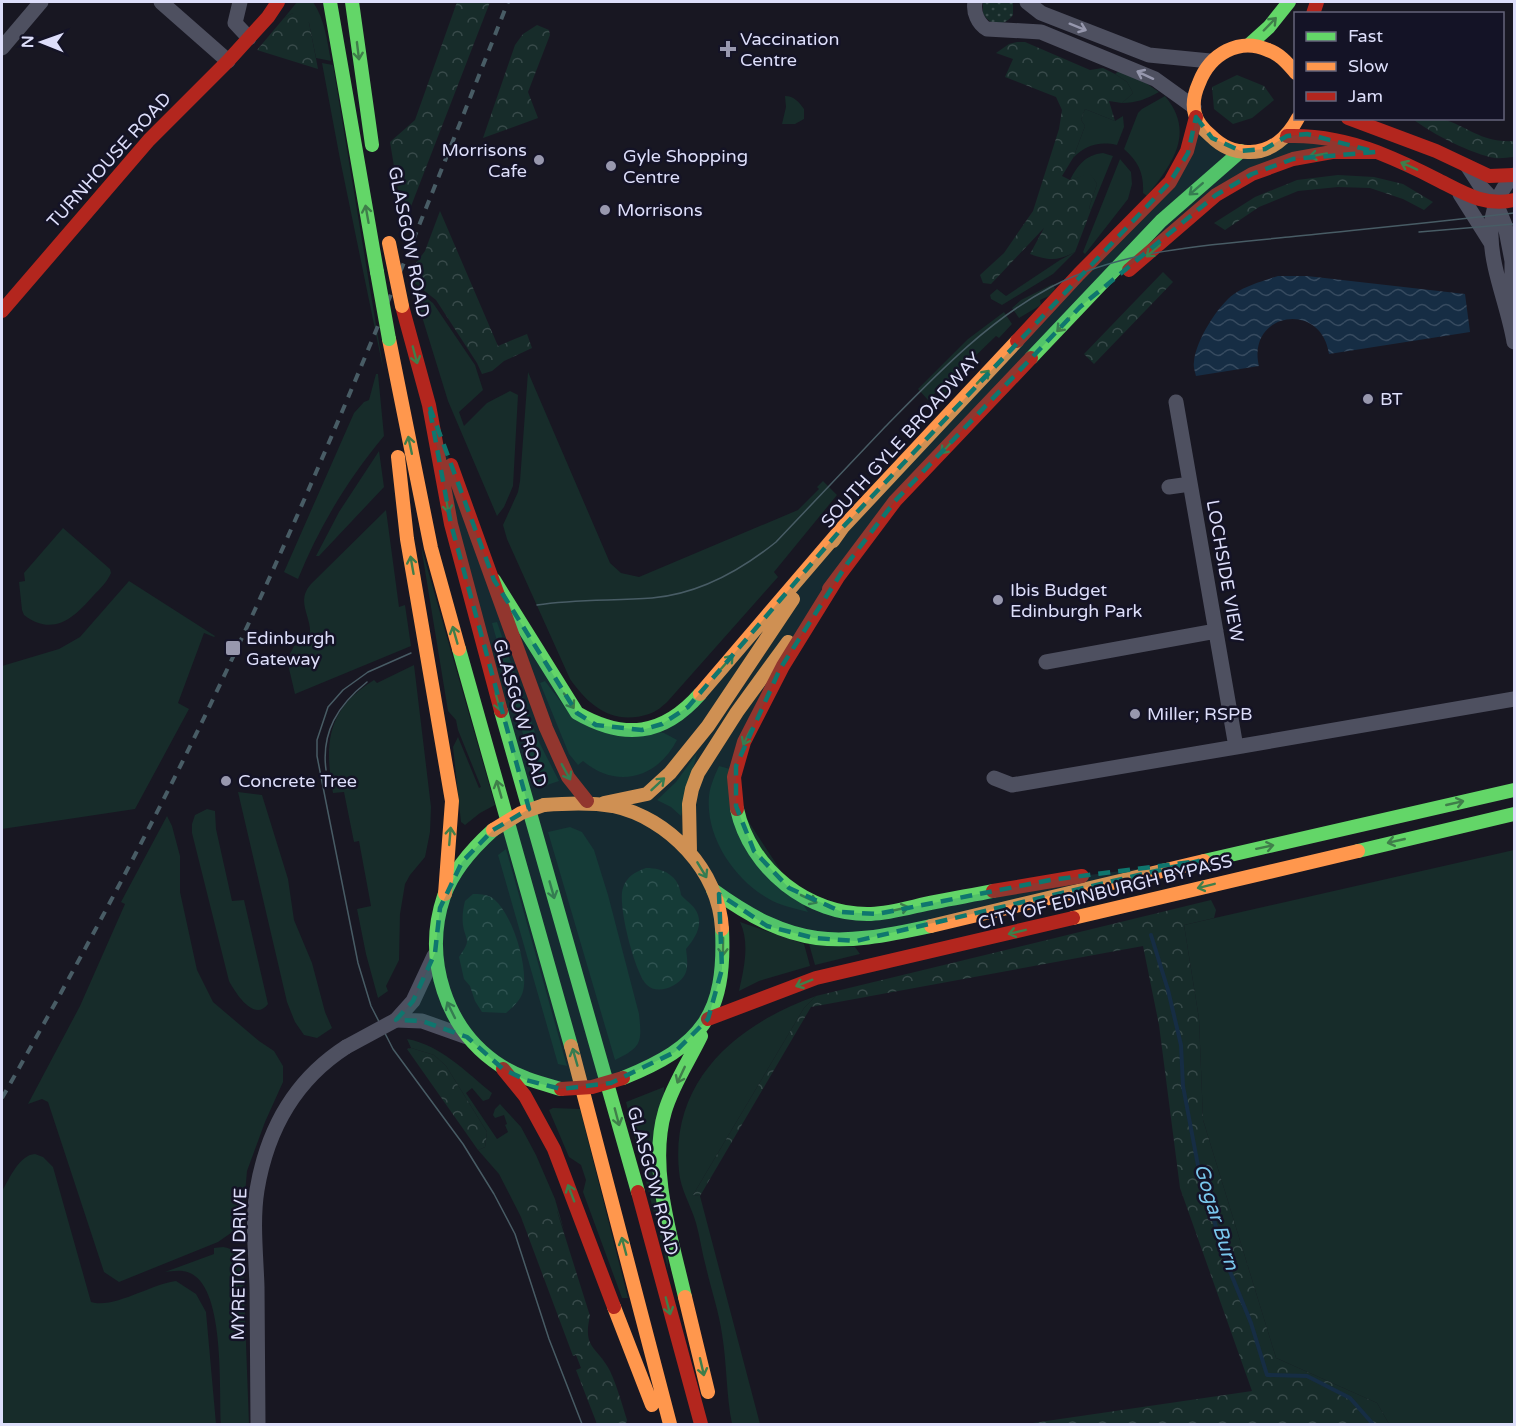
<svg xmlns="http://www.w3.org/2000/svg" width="1516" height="1426" font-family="'Varela Round',sans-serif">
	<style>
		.green { fill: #172c2a }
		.forest { fill: url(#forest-crowns) }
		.garden { fill: url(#garden-dots) }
		.water { fill: url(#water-waves) }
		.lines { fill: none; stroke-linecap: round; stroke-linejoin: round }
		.stream { stroke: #162d44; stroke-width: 4 }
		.street { stroke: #4e5060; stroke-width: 15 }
		.fast { stroke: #63d668; stroke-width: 14 }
		.slow { stroke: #ff974d; stroke-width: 14 }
		.jam { stroke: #b3261e; stroke-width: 14 }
		.tram { stroke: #485c65; stroke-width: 1.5 }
		.rail { stroke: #485c65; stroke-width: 4; stroke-dasharray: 9 8; stroke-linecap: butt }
		.street-bridge { stroke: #4e5060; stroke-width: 15 }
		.fast-bridge { stroke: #63d668; stroke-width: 14 }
		.slow-bridge { stroke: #ff974d; stroke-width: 14 }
		.jam-bridge { stroke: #b3261e; stroke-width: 14 }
		.oneway { stroke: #3f7e4a }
		.oneway2 { stroke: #9697ad }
		.marked { fill: #0f766e; fill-opacity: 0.2; stroke: #0f766e; stroke-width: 4.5; stroke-dasharray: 12 8; stroke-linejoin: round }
		.poi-dot { fill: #9898ae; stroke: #141326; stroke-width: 2 }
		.labels { text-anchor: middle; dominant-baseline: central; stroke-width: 5; stroke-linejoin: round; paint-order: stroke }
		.poi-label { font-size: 18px; fill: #dddefa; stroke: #141326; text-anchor: start }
		.street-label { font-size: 18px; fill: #dddefa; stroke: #141326 }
		.water-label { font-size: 20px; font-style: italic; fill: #79c7ec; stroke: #141326 }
	</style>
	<defs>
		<pattern id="forest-crowns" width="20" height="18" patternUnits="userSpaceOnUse" patternTransform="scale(1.5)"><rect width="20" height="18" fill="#172c2a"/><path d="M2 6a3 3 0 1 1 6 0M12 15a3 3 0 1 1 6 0" fill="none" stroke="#384a4a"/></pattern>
		<pattern id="garden-dots" width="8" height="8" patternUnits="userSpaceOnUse" patternTransform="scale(1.5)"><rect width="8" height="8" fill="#172c2a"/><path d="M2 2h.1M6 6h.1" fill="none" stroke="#384a4a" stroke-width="1.8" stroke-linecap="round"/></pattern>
		<pattern id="water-waves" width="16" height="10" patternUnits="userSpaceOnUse" patternTransform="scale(1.5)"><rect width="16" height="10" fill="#162d44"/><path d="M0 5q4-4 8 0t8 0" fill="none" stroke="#374b60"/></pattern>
	</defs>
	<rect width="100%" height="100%" fill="#181722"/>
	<path class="green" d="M297 2H313C325 20 327 40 331 61L316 58 309 23 293 13 284 18Z
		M322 63 333 65 384 373 340 159Z
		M1119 71 1146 83 1159 92C1146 99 1137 103 1122 103L1133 93 1127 82 1115 74Z
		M785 96C794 96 799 102 804 109V119L795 124H782L786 107Z
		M1165 96C1196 133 1172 164 1147 196L1143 193C1144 174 1139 162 1124 149L1138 113 1142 109Z
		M1085 109 1115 121 1123 116 1124 127 1117 145C1099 141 1086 145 1073 158L1085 126 1081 120Z
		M1103 153 1113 156 1091 210 1089 208 1097 184 1090 174 1070 180C1078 165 1085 155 1103 153Z
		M1120 159 1131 172 1132 184 1128 199 1085 254 1083 252Z
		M1075 252 1053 274 1002 305 991 299 990 295 997 289 1006 296 1060 260Z
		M1053 284 1055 289 1049 296 1040 300 1041 305 1019 318 1012 308 1021 300Z
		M415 294 424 296 433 303 475 365 483 390 459 412 464 426 487 403 510 391 518 395 513 486 504 507 497 516 448 401Z
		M1004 312 1012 324 999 338 996 336 968 363 962 380 946 396H942L937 391 928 400 918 389 968 339Z
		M528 372 610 563 621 573 639 577 798 510 819 489 817 487 823 481 837 495 774 572 778 577 668 701C663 706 656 712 649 714 613 726 589 706 570 679L507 539 503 525 518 492 520 481Z
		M376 374H378L384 436C348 479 319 527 298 579L284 572 354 413 364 402 369 400Z
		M379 451 384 487 319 556H316L339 512Z
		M386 510 399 607 405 605 411 646 295 694 287 660 294 646 308 641C317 621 293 604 311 584Z
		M63 528 110 569 111 573C107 582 100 589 93 596 74 618 53 637 24 615L22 610 19 582 25 581 24 573Z
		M421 546 495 805 480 813 465 825 461 822 453 747 458 737 479 788 481 787 458 730 456 720 448 711Z
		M129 581 215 636 214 637 204 633 178 703 189 709 135 809 2 829V666L59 649 80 637Z
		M497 622 537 738 559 781 538 788 492 623Z
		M414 665 431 807 430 832 425 857 410 875 405 884 400 914 399 960 386 986 388 991 378 998 366 954 357 909 371 906 359 841 354 842 344 792 333 793C324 743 327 709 374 680L377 683Z
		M545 681 571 715 664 733 677 740C657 779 616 789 583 761L578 765 569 754 540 683Z
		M697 753 681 816 671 807 657 800 676 782Z
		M719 766 730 769 729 792 808 912C798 909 787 907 777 903 739 886 705 840 709 796 710 786 715 775 719 766Z
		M238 792 262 795 288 879 294 920 312 963 325 1012 332 1028 317 1038 304 1035 295 1022 287 1002Z
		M207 809 215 811 216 829 232 901 244 900 268 1004C254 1023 235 992 229 981L192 833V824L195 815Z
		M167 816 172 826 180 856V892L197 970 213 1002 259 1041 274 1051 283 1066V1082L265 1122 247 1171 243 1218 238 1228 218 1242 119 1282 104 1272 48 1102 42 1099 28 1104 80 1006 125 904 121 902Z
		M570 827 582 832 594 850 608 895 639 1014C642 1042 642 1047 615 1060L548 832Z
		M506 849 567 1066 558 1064 498 855Z
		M1514 850V1424H1389L1377 1403 1276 1358 1203 1120 1199 1019 1184 925Z
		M740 922 804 944 810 966 759 981 739 991C744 968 750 943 740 922Z
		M809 944 855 947 860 954 815 965Z
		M816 996 804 1008 693 1195 700 1196 760 1424H732C726 1394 727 1364 722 1334 719 1312 711 1289 706 1267 702 1253 700 1237 696 1223 691 1206 680 1188 679 1171 670 1080 737 1024 816 996Z
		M407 1039C441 1045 466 1072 492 1093L489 1099 483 1101 472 1088 466 1093 497 1139 508 1132 505 1125 507 1124 504 1115 495 1118 493 1115 495 1109 500 1104 521 1127 536 1155 555 1199 564 1230 557 1211 521 1208V1217L499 1174 478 1150 485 1147 487 1132 446 1066 434 1055 411 1048Z
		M664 1087 668 1269 626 1102Z
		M553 1108 580 1109 628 1298H622L583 1192 586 1180 581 1165 569 1157 549 1110Z
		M35 1154 43 1157 53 1167 91 1302C114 1309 151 1284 176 1281L196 1294 206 1312 216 1424H2V1191C10 1178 19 1155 35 1154Z
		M223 1247C234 1249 239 1253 243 1263L249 1424H221C219 1389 225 1292 192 1274 184 1269 173 1271 165 1272L214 1254V1248Z"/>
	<path class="forest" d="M457 2H490L408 214 403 221 390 142 415 120Z
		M293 13 302 14 309 23 318 69 257 50 284 18Z
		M537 25 549 30 550 35 528 92 538 118 483 138 515 45 523 34Z
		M1017 42H1025L1090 70 1103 68 1115 74 1127 82 1133 93 1122 103 1109 101 1115 121 1085 109 1081 120 1085 126 1073 158 1062 176 1070 180 1090 173 1097 184 1089 208 1091 210 1075 252C1057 261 1050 261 1030 254L1044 228 991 284 983 283 980 275 1004 253 1033 211 1059 129 1062 110 1056 97 1005 77 1013 59 996 53 1009 44Z
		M1237 75 1264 86 1274 100 1252 118 1233 124 1214 109 1212 87Z
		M1413 119C1422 118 1434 117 1442 119 1470 127 1481 143 1514 141V157C1508 157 1501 159 1495 158 1474 155 1430 133 1413 119Z
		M1338 175 1374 177 1403 184 1433 202 1424 210 1403 199 1370 188 1338 187 1298 191 1259 207 1225 230 1214 223 1255 197 1297 180Z
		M440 211 498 346 527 334 532 348 504 361 492 371 482 374 477 363 436 300 412 281 410 271 425 251Z
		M1163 272 1173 282 1094 364 1084 354Z
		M646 868C664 868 679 876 681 895 685 900 692 904 695 909 705 924 695 938 686 949 687 958 689 968 684 976 677 987 657 995 647 985 635 974 617 904 623 888 627 876 635 872 646 868Z
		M473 894C479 894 485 894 491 897 512 910 529 968 523 991 521 1000 513 1007 506 1013L482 1012 475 1001 470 986 464 979 459 957C472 938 466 943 463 925 462 917 463 909 465 901Z
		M1211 900 1216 910 1214 918 1184 925 1199 1019 1203 1120 1276 1358 1377 1403 1389 1424H1026L1252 1391 1180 1188 1159 1025 1143 946 811 1007 700 1196 693 1195 804 1008 816 996Z
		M411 1048 434 1055 446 1066 487 1132 485 1147 478 1150 407 1049Z
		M541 1201 552 1206 557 1211 590 1316C582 1349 598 1347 610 1371 617 1386 622 1404 627 1420L626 1424H597L576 1370 581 1368 576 1355 573 1356 521 1217 520 1208 528 1204Z"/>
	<path class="garden" d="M983 2H1013V15C1004 27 990 27 983 13Z"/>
	<path class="water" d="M1278 276H1307L1465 294 1470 332 1329 354C1321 299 1246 313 1259 366L1196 376C1195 372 1193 367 1194 362 1195 342 1218 305 1234 294 1247 285 1263 281 1278 276Z"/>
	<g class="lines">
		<path class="stream" d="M1151 935 1168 990 1181 1045 1183 1086 1199 1171 1229 1269 1251 1323 1267 1375 1307 1376 1350 1398 1373 1424"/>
		<path class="street" d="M161 2 228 61
			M240 2 235 23 249 38
			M975 2C973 12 978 24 987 29L1041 32 1155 79 1194 107
			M1027 2 1041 13 1149 55 1210 61
			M2 48 41 2
			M1468 167 1481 187 1496 203 1505 225 1512 261V303
			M1514 175C1467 225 1505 286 1514 342
			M1460 194 1491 243
			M1169 487 1190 484
			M1046 662 1216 631
			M1236 747 1514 699
			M994 778 1012 785 1236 747 1176 402
			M396 1020 413 1001 434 956
			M396 1020 422 1021 467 1037
			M258 1424C258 1379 257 1333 257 1287 256 1255 252 1221 257 1190 267 1130 295 1080 346 1047"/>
		<path class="fast" d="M330 2 377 272
			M352 2 372 145
			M1249 45 1269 27 1289 2
			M1031 358 1161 221 1241 151
			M494 580 577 713C624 740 663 736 700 694
			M459 649 571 1046
			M501 711 638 1192
			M737 809C750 869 809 916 871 914 893 913 914 906 935 902 954 898 974 895 993 891
			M493 830C473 848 453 870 444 896 423 958 445 1030 501 1066 520 1078 540 1083 561 1089
			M1358 851 1514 814
			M1204 861 1514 790
			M713 890C795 949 835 947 931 926
			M623 1078C702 1046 726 1015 722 929
			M685 1297C672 1240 648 1168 665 1111 673 1084 689 1061 701 1036"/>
		<path class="slow" d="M1296 73C1288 64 1280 54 1268 50 1239 37 1210 54 1199 83 1195 92 1192 104 1195 114 1197 122 1205 131 1211 136 1221 146 1234 152 1248 152 1271 153 1288 137 1298 118
			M389 339 431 548 459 649
			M398 457 407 539 452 801 445 894
			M833 541 843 527 1017 341
			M700 694 843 527
			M604 803 647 794 670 773 708 726 793 599
			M544 805C568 803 590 802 613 806 669 818 719 871 722 929
			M690 852 689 804 692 789 698 773 737 712 788 642
			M1073 918 1358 851
			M931 926 1204 861
			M571 1046 670 1424
			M685 1297 708 1392
			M614 1307 652 1405"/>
		<path class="jam" d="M1313 14 1317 2
			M1348 118 1436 151 1489 176 1514 175
			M1287 136C1318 135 1348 141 1377 152 1397 160 1417 169 1436 179 1462 192 1484 207 1514 200
			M1129 270 1216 195 1252 174 1293 159 1332 152H1376
			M402 306 429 405 451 524 501 711
			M2 311 149 140 228 61 268 17 278 2
			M1017 341 1079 274 1170 182 1187 151 1196 117
			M451 465 546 728 568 777 587 801
			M829 589 895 501 1031 358
			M737 809 734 777 744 742 783 666 838 577
			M993 891 1082 876
			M708 1019 816 978 1073 918
			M503 1069 525 1096 554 1149 614 1307
			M638 1192 701 1424"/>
		<path class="tram" d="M1419 232 1514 224
			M537 605C575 599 613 601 652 598 699 594 740 571 776 542 812 504 849 465 885 427 935 376 987 321 1051 287 1123 249 1209 245 1289 237 1364 229 1439 222 1514 213
			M411 653 368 672 343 690 328 707 317 740V756L325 797 358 963 371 1006 393 1049 463 1144 494 1194 515 1234 549 1339 582 1424
			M326 770C321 732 338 705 367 682"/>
		<path class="rail" d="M2 1098C77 966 149 833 215 695 323 469 416 235 508 2"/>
		<path class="street-bridge" d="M346 1047 396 1020"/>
		<path class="fast-bridge" d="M377 272 389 339"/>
		<path class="slow-bridge" d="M389 243 402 306
			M493 830 521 813 544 805"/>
		<path class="jam-bridge" d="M561 1089 592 1087 623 1078"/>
	</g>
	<defs><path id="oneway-shaft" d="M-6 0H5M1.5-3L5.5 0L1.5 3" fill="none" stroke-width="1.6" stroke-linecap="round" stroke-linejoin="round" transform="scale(1.5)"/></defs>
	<g class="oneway">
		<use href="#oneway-shaft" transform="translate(1270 24) rotate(-46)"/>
		<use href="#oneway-shaft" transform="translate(358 51) rotate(83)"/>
		<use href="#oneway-shaft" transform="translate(1318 155) rotate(170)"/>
		<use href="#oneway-shaft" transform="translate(1409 166) rotate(-156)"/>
		<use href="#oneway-shaft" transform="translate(1196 189) rotate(139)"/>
		<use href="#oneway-shaft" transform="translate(367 214) rotate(-100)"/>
		<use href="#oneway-shaft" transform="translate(1153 251) rotate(139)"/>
		<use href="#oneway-shaft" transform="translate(1063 325) rotate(133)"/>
		<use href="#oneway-shaft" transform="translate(415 355) rotate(75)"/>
		<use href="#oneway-shaft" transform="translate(983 377) rotate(-47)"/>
		<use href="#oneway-shaft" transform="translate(410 445) rotate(-102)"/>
		<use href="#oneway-shaft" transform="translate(947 447) rotate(133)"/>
		<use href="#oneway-shaft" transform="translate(447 504) rotate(80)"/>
		<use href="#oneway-shaft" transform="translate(412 565) rotate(-100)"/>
		<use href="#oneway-shaft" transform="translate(455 635) rotate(-106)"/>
		<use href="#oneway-shaft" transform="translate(727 662) rotate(-49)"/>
		<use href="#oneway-shaft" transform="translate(569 701) rotate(56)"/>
		<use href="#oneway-shaft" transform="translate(498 702) rotate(74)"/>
		<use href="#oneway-shaft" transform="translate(747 737) rotate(116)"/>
		<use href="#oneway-shaft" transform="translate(566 772) rotate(61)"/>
		<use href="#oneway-shaft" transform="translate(658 784) rotate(-43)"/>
		<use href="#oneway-shaft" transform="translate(499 789) rotate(-106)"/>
		<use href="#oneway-shaft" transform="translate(1455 803) rotate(-13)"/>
		<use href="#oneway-shaft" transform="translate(450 836) rotate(-85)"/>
		<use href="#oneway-shaft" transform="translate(1396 841) rotate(167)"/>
		<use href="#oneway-shaft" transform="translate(1265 847) rotate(-12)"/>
		<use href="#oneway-shaft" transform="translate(702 870) rotate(59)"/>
		<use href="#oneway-shaft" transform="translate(1206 886) rotate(166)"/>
		<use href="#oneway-shaft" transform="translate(552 890) rotate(74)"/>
		<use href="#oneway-shaft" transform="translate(809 899) rotate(26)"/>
		<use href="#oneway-shaft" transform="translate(900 909) rotate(-13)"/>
		<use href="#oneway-shaft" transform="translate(1017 932) rotate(166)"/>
		<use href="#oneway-shaft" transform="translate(723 947) rotate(91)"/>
		<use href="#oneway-shaft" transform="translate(804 983) rotate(158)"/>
		<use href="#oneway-shaft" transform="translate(451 1010) rotate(-116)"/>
		<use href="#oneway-shaft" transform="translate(575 1057) rotate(-106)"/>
		<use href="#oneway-shaft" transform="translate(681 1075) rotate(115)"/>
		<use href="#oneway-shaft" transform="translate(617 1117) rotate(75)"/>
		<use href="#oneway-shaft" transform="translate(571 1193) rotate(-111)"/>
		<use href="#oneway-shaft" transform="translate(624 1246) rotate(-105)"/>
		<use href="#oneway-shaft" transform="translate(668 1306) rotate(75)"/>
		<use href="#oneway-shaft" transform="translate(702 1367) rotate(77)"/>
	</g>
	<g class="oneway2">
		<use href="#oneway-shaft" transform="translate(1078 27) rotate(22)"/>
		<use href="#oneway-shaft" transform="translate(1145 75) rotate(-155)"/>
	</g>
	<path class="marked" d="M1196 117 1212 138 1241 151 1265 149 1287 136 1307 134 1376 152 1293 159 1252 174 1216 195 1080 307 895 501 847 564 780 669 736 766V806L754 851 789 888 842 912 877 914 1050 880 1199 861 856 941 814 938 767 926 719 894 722 969 708 1019 675 1052 611 1083 561 1089 526 1080 503 1069 467 1037 422 1021 396 1020 413 1001 435 953 440 908 462 862 493 830 529 809 451 524 429 405 494 580 577 713 596 725 642 730 662 724 688 707 843 527 1170 182 1188 153Z"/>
	<g class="poi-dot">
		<path d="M725 40h6v6h6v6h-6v6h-6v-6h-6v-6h6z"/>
		<circle cx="539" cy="160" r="6"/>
		<circle cx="611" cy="166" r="6"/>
		<circle cx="605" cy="210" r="6"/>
		<circle cx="1368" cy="399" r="6"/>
		<circle cx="998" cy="600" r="6"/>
		<rect x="225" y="640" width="16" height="16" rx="3"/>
		<circle cx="1135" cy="714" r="6"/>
		<circle cx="226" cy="781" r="6"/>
	</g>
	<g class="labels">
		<g class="poi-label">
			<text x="740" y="39">Vaccination<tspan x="740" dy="21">Centre</tspan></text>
			<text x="527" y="150" text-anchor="end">Morrisons<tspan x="527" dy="21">Cafe</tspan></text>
			<text x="623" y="156">Gyle Shopping<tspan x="623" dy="21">Centre</tspan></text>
			<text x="617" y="210">Morrisons</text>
			<text x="1380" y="399">BT</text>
			<text x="1010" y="590">Ibis Budget<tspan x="1010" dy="21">Edinburgh Park</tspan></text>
			<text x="246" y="638">Edinburgh<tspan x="246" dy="21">Gateway</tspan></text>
			<text x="1147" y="714">Miller; RSPB</text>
			<text x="238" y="781">Concrete Tree</text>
		</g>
		<g class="street-label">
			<text transform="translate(109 160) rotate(-48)">TURNHOUSE ROAD</text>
			<text transform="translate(409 242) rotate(79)">GLASGOW ROAD</text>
			<text transform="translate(901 440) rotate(-48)">SOUTH GYLE BROADWAY</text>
			<text transform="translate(1225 571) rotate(80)">LOCHSIDE VIEW</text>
			<text transform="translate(520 713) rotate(74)">GLASGOW ROAD</text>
			<text transform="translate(1105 892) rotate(-14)">CITY OF EDINBURGH BYPASS</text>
			<text transform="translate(653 1181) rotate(75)">GLASGOW ROAD</text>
			<text transform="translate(239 1264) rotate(-89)">MYRETON DRIVE</text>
		</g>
		<g class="water-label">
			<text transform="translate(1216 1217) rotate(73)">Gogar Burn</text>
		</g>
	</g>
	<rect width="1516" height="1426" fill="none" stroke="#dddefa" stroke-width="6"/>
	<rect x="1294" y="12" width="210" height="108" fill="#141326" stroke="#64647b" stroke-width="1.5"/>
	<rect x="1306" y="32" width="30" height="9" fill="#63d668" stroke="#64647b" stroke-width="1.5"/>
	<text x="1348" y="42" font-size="18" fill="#dddefa">Fast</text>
	<rect x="1306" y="62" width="30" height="9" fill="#ff974d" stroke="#64647b" stroke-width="1.5"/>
	<text x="1348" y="72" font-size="18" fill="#dddefa">Slow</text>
	<rect x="1306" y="92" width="30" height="9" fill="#b3261e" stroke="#64647b" stroke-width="1.5"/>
	<text x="1348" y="102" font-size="18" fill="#dddefa">Jam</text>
	<g transform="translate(42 42) rotate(271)" stroke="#141326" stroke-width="4.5" paint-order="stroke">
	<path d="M0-4.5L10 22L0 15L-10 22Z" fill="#dddefa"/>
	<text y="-9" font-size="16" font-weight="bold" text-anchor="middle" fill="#dddefa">N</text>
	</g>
</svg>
